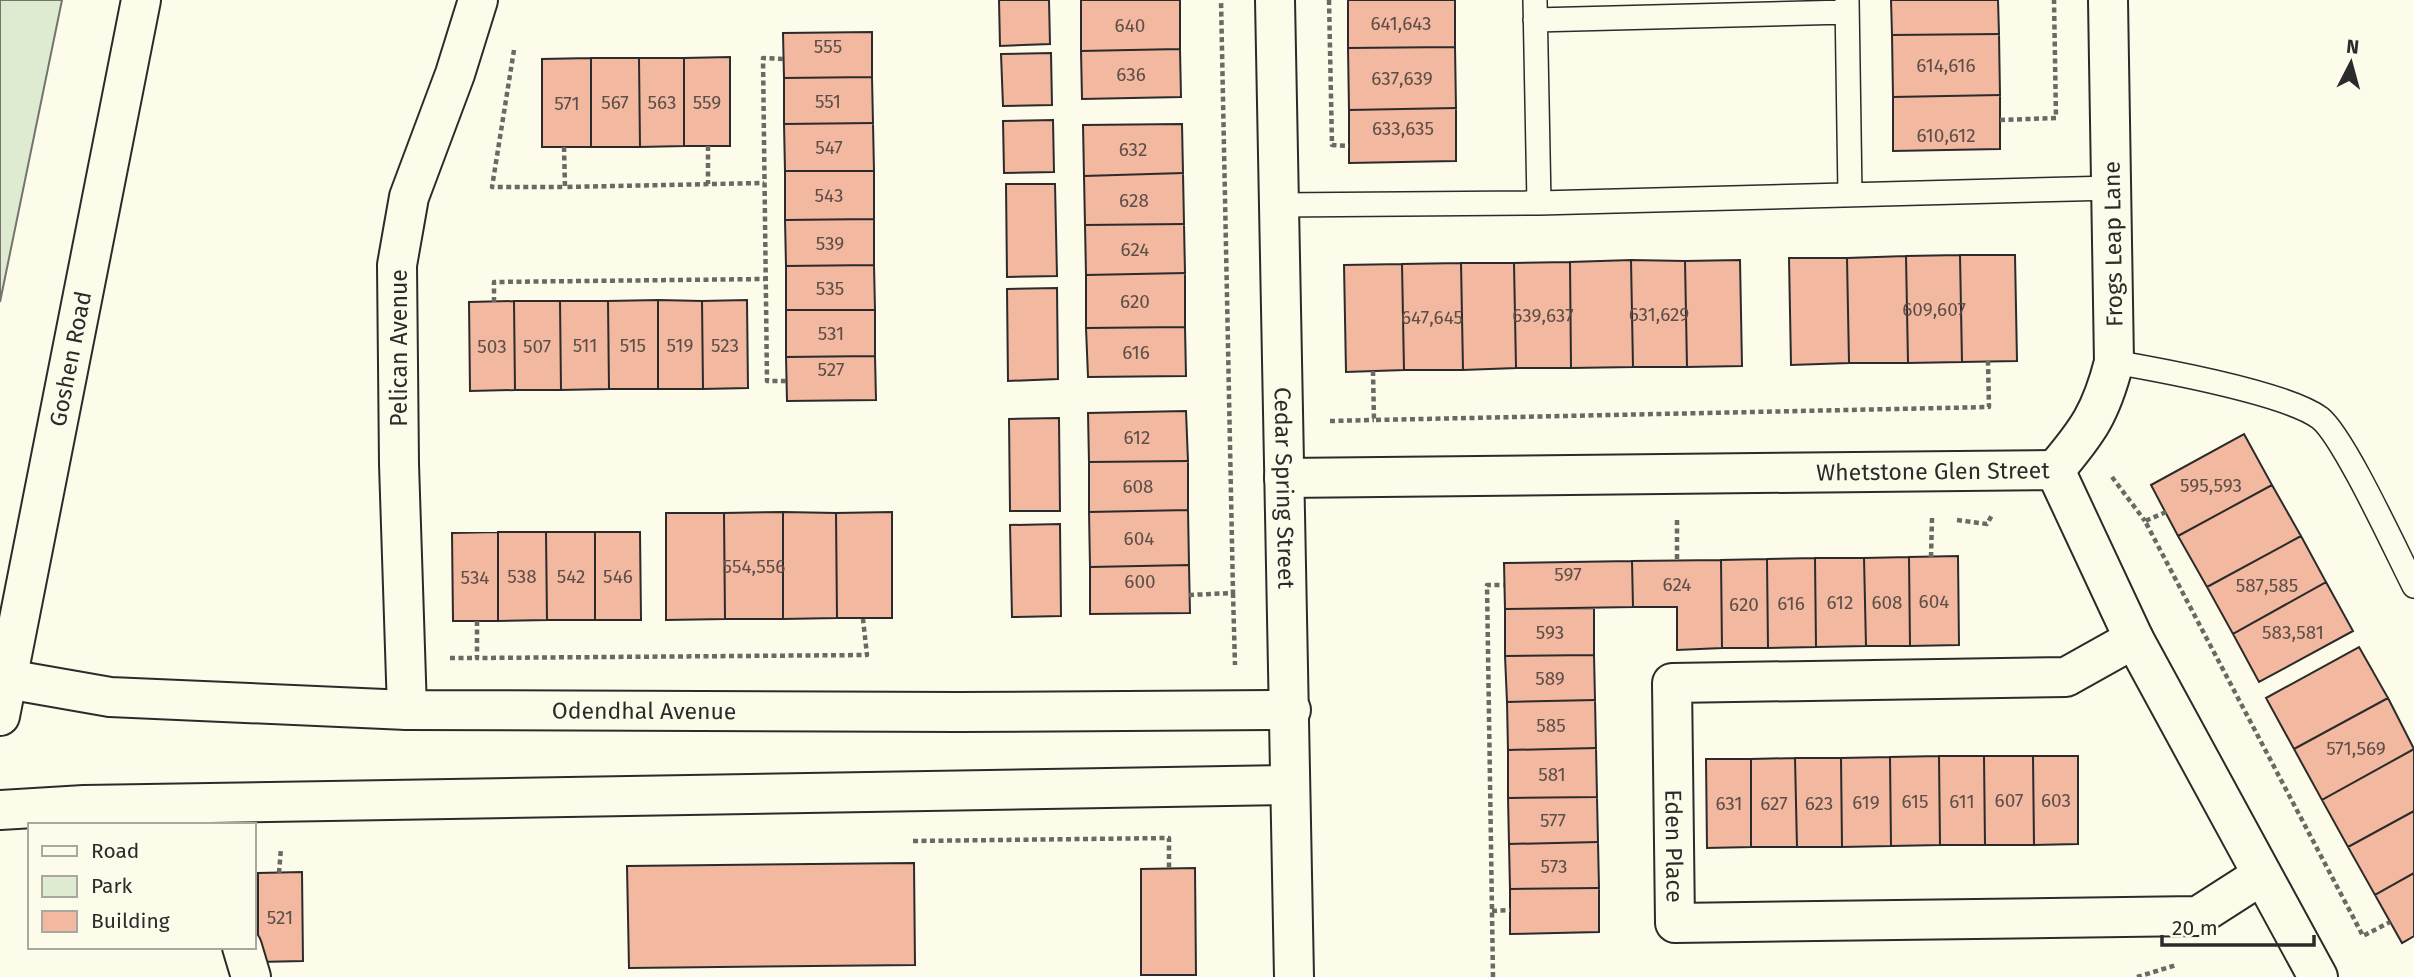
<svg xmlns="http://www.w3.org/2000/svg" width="2414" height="977" font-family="'Fira Sans',sans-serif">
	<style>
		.green { fill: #deebd1; stroke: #74746e; stroke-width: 2 }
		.building { fill: #f2b8a0; stroke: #2b2b2b; stroke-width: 2 }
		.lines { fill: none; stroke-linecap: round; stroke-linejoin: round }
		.service-casing { stroke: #2b2b2b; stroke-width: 26 }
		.minor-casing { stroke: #2b2b2b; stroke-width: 42 }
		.tertiary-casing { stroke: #2b2b2b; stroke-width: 42 }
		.path { stroke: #6a6964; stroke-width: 4.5; stroke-dasharray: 5 3.5; stroke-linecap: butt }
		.service { stroke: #fdfbea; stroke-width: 23 }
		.minor { stroke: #fdfbea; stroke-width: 38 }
		.tertiary { stroke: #fdfbea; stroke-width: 38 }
		.labels { text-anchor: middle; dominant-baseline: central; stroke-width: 5; stroke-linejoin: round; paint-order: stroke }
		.number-label { font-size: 19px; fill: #5d4e48 }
		.street-label { font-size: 23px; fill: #2b2b2b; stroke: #fdfbea }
	</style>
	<rect width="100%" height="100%" fill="#fdfbea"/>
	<path class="green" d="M0 0H62L0 302Z"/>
	<path class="building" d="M999 0H1049L1050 44 1000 46Z
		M1081 0H1180V49L1081 51Z
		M1348 0H1455V47L1348 48Z
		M1891 0H1998L1999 34 1892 35Z
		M872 32V77L784 78 783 33Z
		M1999 34 2000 95 1893 97 1892 35Z
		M1455 47 1456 108 1349 110 1348 48Z
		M1180 49 1181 97 1082 99 1081 51Z
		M1051 53 1052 105 1003 106 1001 54Z
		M730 57V146H684V58Z
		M591 58H639L640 147H591Z
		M591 58V147H542V59Z
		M639 58H684V146L640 147Z
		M872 77 873 123 784 124V78Z
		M2000 95V149L1893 151V97Z
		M1456 108V161L1349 163V110Z
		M1053 120 1054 172 1004 173 1003 121Z
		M873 123 874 171H785L784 124Z
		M1182 124 1183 173 1084 176 1083 125Z
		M785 171H874V219L785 220Z
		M1183 173 1184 224 1085 225 1084 176Z
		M1006 184H1055L1057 276 1007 277Z
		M874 219V265L786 266 785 220Z
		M1184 224 1185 273 1086 275 1085 225Z
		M1960 255H2015L2017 361 1962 362Z
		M1960 255 1962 362 1908 363 1906 256Z
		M1906 256 1908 363H1849L1847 258Z
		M1789 258H1847L1849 363 1791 365Z
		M1631 260 1685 261 1687 367H1633Z
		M1631 260 1633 367 1571 368 1570 262Z
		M1740 260 1742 366 1687 367 1685 261Z
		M1570 262 1571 368H1516L1514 263Z
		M1461 263H1514L1516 368 1463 370Z
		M1461 263 1463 370H1404L1402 264Z
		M1402 264 1404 370 1346 372 1344 265Z
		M874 265 875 310H786V266Z
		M1185 273V327L1086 328V275Z
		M1057 288 1058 379 1008 381 1007 289Z
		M658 300V389H609L608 301Z
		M658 300 702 301 703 389H658Z
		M747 300 748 388 703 389 702 301Z
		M514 301 515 390 470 391 469 302Z
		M514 301H560L561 390H515Z
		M560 301H608L609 389 561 390Z
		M786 310H875V356L786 357Z
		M1185 327 1186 376 1088 377 1086 328Z
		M875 356 876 400 787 401 786 357Z
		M1186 411 1188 461 1089 462 1088 413Z
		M1059 418 1060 511H1010L1009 419Z
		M2244 434 2272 485 2178 536 2151 485Z
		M1188 461V510L1089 512V462Z
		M2272 485 2301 536 2207 587 2178 536Z
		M1188 510 1189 565 1090 567 1089 512Z
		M783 512V619H725L724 513Z
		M783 512 836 513 837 618 783 619Z
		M892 512V618H837L836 513Z
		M666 513H724L725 619 666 620Z
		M1060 524 1061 616 1012 617 1010 525Z
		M498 532V621H453L452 533Z
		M498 532H546L547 620 498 621Z
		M546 532H595V620H547Z
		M595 532H640L641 620H595Z
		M2301 536 2326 582 2233 634 2207 587Z
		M1958 556 1959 645 1910 646 1909 557Z
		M1909 557 1910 646H1866L1864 558Z
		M1815 558H1864L1866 646 1816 647Z
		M1815 558 1816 647 1768 648 1767 559Z
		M1767 559 1768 648H1722L1721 560Z
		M1721 560 1722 648 1677 650V607H1633L1632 561Z
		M1632 561 1633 607 1505 609 1504 563Z
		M1189 565 1190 613 1090 614V567Z
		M2326 582 2353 631 2259 682 2233 634Z
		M1594 608V655L1505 656V609Z
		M2359 647 2388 698 2294 749 2266 698Z
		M1594 655 1595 700 1507 702 1505 656Z
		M2388 698 2414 749 2322 800 2294 749Z
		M1595 700 1596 748 1508 750 1507 702Z
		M1596 748 1597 797 1508 798V750Z
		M2414 749V811L2348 847 2322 800Z
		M1939 756H1984L1985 845H1940Z
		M1939 756 1940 845 1891 846 1890 757Z
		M1984 756H2033L2034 845H1985Z
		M2033 756H2078V844L2034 845Z
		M1890 757 1891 846 1842 847 1841 758Z
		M1795 758H1841L1842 847H1797Z
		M1795 758 1797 847H1751V759Z
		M1706 759H1751V847L1707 848Z
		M1597 797 1598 842 1509 844 1508 798Z
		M2414 811V873L2375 895 2348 847Z
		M1598 842 1599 888 1510 889 1509 844Z
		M914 863 915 965 629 968 627 866Z
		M1195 868 1196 975H1141V869Z
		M302 872 303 961 258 962V873Z
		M2414 873V936L2402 943 2375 895Z
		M1599 888V932L1510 934V889Z"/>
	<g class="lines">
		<g class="service-casing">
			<path id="service" d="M1535 0 1539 203
				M1847 0 1850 195
				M1535 20 1847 12
				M1278 205 1539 203 2113 188
				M2114 362C2160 370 2286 393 2320 418 2344 437 2397 553 2414 586"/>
		</g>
		<g class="minor-casing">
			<g id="minor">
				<path id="s1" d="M1275 0 1294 977"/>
				<path d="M2055 470C2088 431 2101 413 2114 362L2108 0"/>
				<path id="s2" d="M1284 478 2055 470 2134 639 2318 977"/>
				<path id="s3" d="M2134 639 2066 677 1672 683 1675 923 2198 916 2262 875"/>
				<path id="s4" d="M7 679 110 697 407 710 958 712 1291 710"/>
				<path d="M407 710 399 464 397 265 409 197 455 74 478 0"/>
				<path d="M0 810 84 805 1290 785"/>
				<path d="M242 947 251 977"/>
			</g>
		</g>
		<g class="tertiary-casing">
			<g id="tertiary">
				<path id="s5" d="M0 716 141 0"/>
			</g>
		</g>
		<path class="path" d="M1329 0 1332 145 1349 146
			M514 50 492 187H565
			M783 59 763 58 767 381H787
			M2000 120 2056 118 2054 0
			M708 146V184
			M564 147 565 187 764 183
			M494 302V282L765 279
			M1373 371 1374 420 1989 407 1988 361
			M1330 421 1374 420
			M2112 477 2145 521
			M2166 512 2145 521 2363 936 2390 922
			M1677 520V561
			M1957 520 1987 524 1992 515
			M1931 557 1932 518
			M1233 593 1235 665
			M1189 595 1233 593 1221 0
			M477 621V658L867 655 863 619
			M450 658H477
			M913 841 1169 838V868
			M279 873 281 848
			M1492 911 1510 910
			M1493 977 1487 585H1504
			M2137 977 2176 965"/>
		<use href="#service" class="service"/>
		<use href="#minor" class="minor"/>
		<use href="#tertiary" class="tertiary"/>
	</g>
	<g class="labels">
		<g class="number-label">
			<text x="1401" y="23">641,643</text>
			<text x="1130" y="25">640</text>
			<text x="828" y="46">555</text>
			<text x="1946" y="65">614,616</text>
			<text x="1131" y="74">636</text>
			<text x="1402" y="78">637,639</text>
			<text x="828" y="101">551</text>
			<text x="615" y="102">567</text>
			<text x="662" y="102">563</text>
			<text x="707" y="102">559</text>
			<text x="567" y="103">571</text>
			<text x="1403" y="128">633,635</text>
			<text x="1946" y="135">610,612</text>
			<text x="829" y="147">547</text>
			<text x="1133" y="149">632</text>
			<text x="829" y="195">543</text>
			<text x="1134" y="200">628</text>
			<text x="830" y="243">539</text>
			<text x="1135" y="249">624</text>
			<text x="830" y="288">535</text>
			<text x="1135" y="301">620</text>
			<text x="1934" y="309">609,607</text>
			<text x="1659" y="314">631,629</text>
			<text x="1543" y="315">639,637</text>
			<text x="1432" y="317">647,645</text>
			<text x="831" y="333">531</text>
			<text x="585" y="345">511</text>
			<text x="633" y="345">515</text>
			<text x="680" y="345">519</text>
			<text x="725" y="345">523</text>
			<text x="492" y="346">503</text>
			<text x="537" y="346">507</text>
			<text x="1136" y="352">616</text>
			<text x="831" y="369">527</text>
			<text x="1137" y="437">612</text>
			<text x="2211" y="485">595,593</text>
			<text x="1138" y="486">608</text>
			<text x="1139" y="538">604</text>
			<text x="754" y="566">554,556</text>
			<text x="1568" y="574">597</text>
			<text x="522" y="576">538</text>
			<text x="571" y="576">542</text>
			<text x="618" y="576">546</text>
			<text x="475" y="577">534</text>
			<text x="1140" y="581">600</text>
			<text x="1677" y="584">624</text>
			<text x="2267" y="585">587,585</text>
			<text x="1934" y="601">604</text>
			<text x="1840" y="602">612</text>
			<text x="1887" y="602">608</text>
			<text x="1791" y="603">616</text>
			<text x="1744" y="604">620</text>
			<text x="1550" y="632">593</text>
			<text x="2293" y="632">583,581</text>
			<text x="1550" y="678">589</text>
			<text x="1551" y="725">585</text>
			<text x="2356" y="748">571,569</text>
			<text x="1552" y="774">581</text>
			<text x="2009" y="800">607</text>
			<text x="2056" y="800">603</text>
			<text x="1915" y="801">615</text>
			<text x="1962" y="801">611</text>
			<text x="1866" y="802">619</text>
			<text x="1729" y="803">631</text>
			<text x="1774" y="803">627</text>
			<text x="1819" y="803">623</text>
			<text x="1553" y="820">577</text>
			<text x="1554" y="866">573</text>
			<text x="280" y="917">521</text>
		</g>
		<g class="street-label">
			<text transform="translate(2113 244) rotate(-91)">Frogs Leap Lane</text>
			<text transform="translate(399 348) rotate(-90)">Pelican Avenue</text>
			<text stroke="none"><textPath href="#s5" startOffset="364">Goshen Road</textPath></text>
			<text stroke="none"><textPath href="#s2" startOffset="649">Whetstone Glen Street</textPath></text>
			<text stroke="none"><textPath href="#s1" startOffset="488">Cedar Spring Street</textPath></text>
			<text stroke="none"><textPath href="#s4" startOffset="639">Odendhal Avenue</textPath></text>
			<text stroke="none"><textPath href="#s3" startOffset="635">Eden Place</textPath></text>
		</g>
	</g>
	<rect x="28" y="823" width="228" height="126" fill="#fdfbea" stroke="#a9a89e" stroke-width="2"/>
	<rect x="42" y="846" width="35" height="10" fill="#fdfbea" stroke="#a9a89e" stroke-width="2"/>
	<text x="91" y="858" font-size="21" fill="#2b2b2b">Road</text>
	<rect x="42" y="876" width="35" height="21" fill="#deebd1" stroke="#a9a89e" stroke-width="2"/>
	<text x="91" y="893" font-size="21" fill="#2b2b2b">Park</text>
	<rect x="42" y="911" width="35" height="21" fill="#f2b8a0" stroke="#a9a89e" stroke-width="2"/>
	<text x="91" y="928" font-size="21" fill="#2b2b2b">Building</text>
	<g transform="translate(2351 63) rotate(6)" stroke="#fdfbea" stroke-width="5" paint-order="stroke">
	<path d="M0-5L12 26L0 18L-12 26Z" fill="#2b2b2b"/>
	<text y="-10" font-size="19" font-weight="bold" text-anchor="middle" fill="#2b2b2b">N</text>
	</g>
	<path d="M2162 935v10h152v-10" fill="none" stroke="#2b2b2b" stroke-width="3.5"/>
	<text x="2172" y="935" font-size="21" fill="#2b2b2b" stroke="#fdfbea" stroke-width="5" paint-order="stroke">20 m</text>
</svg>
